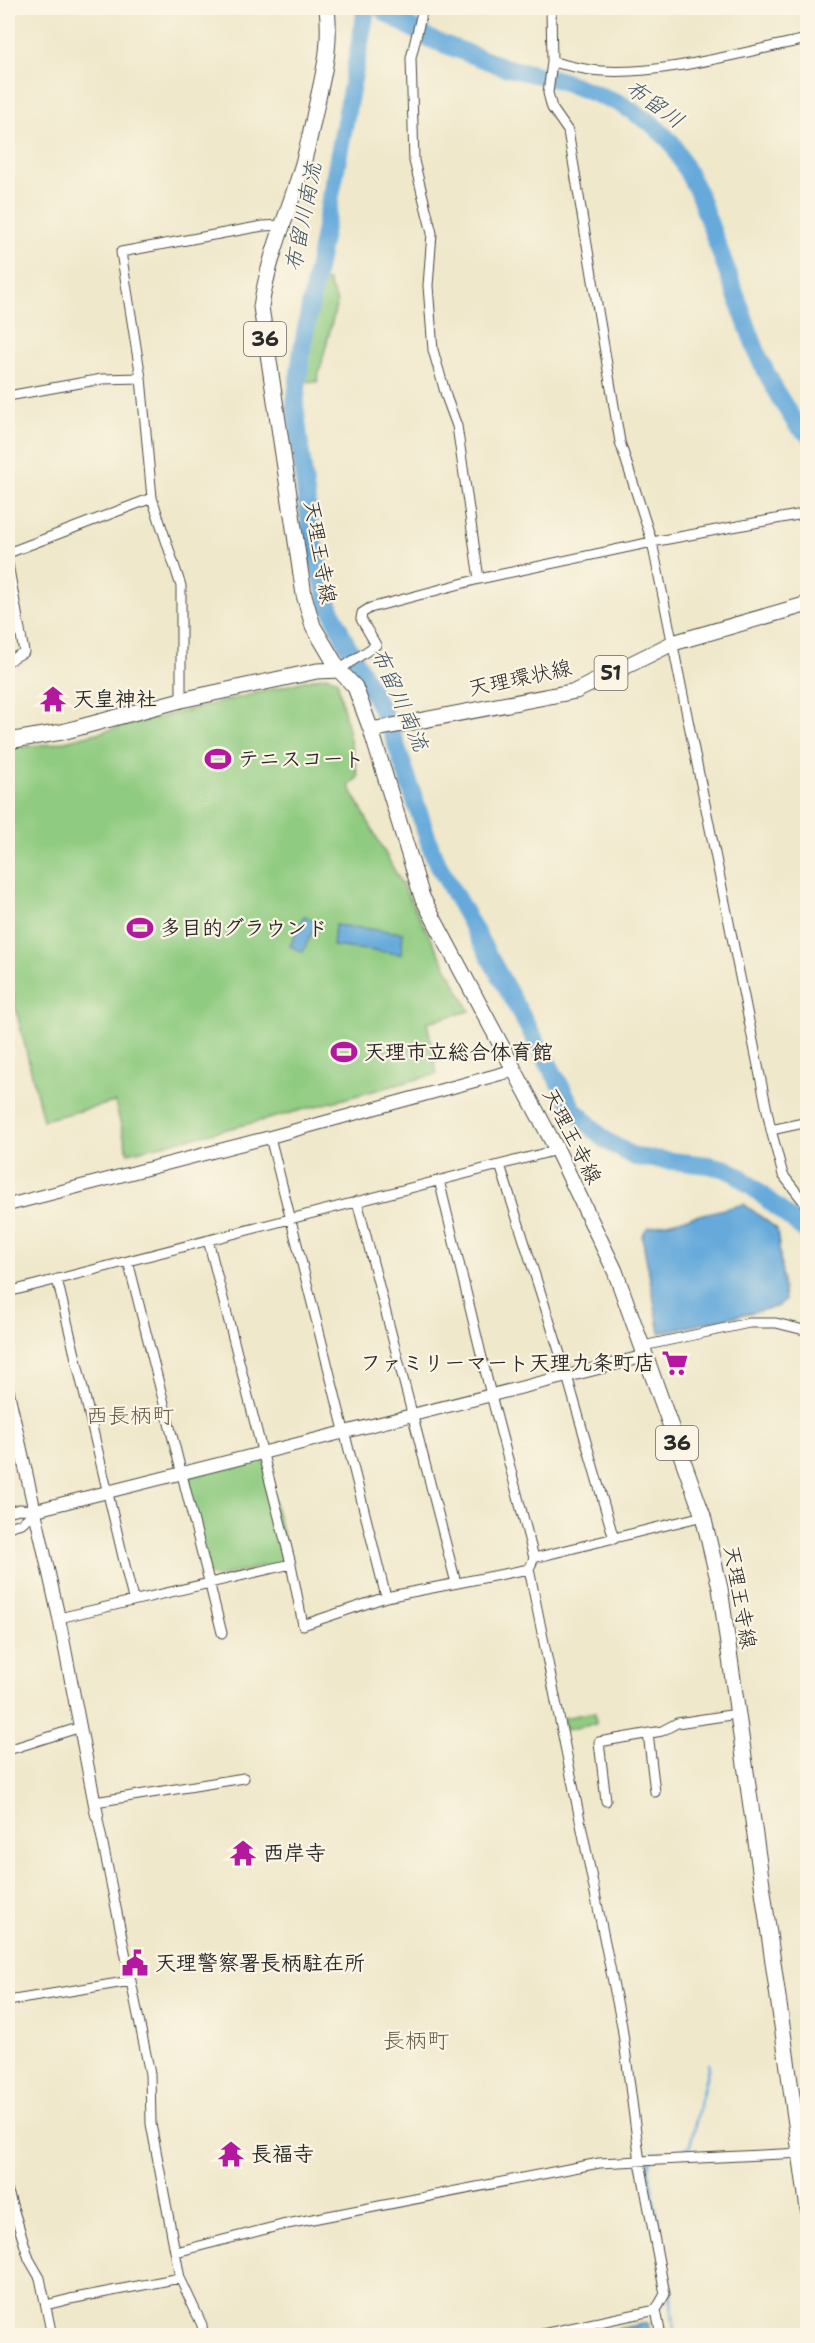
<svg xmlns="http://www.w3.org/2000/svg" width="815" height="2343" font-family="'Shantell Sans','Klee One',sans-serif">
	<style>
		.green { fill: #8fcb80; stroke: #5d7b56; stroke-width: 1.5 }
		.water { fill: #66aadb; stroke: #486a83; stroke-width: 1.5 }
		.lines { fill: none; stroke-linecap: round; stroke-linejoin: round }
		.stream { stroke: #66aadb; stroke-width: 3 }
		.river { stroke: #66aadb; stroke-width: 18 }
		.minor-casing { stroke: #484743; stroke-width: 11 }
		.tertiary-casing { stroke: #484743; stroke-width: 14 }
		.primary-casing { stroke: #484743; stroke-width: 17 }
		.minor { stroke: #fff; stroke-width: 9 }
		.tertiary { stroke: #fff; stroke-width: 12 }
		.primary { stroke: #fff; stroke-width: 15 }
		.labels { text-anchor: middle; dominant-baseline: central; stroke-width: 4.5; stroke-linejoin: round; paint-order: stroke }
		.shield { fill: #fcf5e5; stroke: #6a6863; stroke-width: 1.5 }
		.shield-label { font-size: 20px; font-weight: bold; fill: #2b2b2b }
		.street-label { font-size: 21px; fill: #2b2b2b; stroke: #fcf5e5 }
		.poi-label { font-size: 21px; font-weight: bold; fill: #2b2b2b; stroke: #fcf5e5; text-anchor: start }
		.water-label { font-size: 22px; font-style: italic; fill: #405769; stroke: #fcf5e5 }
		.neighbourhood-label { font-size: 22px; fill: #6b5b4a; stroke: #fcf5e5 }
	</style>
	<rect width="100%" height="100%" fill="#fcf5e5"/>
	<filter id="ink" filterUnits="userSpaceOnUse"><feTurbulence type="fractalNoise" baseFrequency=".0167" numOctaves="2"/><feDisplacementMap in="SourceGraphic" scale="12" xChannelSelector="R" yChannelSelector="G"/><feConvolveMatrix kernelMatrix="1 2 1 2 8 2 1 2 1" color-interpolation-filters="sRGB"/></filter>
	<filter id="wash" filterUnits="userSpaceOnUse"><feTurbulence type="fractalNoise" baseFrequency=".008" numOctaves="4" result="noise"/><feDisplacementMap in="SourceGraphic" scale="24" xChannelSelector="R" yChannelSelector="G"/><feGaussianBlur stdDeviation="1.35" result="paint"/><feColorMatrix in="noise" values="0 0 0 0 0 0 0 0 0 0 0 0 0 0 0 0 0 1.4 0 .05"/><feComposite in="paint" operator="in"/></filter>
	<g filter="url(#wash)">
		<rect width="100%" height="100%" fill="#efe8cb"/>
		<path class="green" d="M328 281 337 302 317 382 302 381 308 319 316 282Z
			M325 676 337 679 358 777 349 786 470 1011 427 1022 437 1074 268 1119 128 1153 115 1102 43 1120 8 976V748L53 744Z
			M263 1457 288 1557 284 1561 218 1577 209 1575 187 1490 191 1476Z
			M595 1712 596 1724 566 1730 563 1718Z"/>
		<path class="water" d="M304 916 317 921 303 952 290 946Z
			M335 925 403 933 401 954 333 946Z
			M744 1204 777 1229 785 1300 776 1307 660 1333 642 1236 647 1228Z
			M648 2323 651 2335H588Z"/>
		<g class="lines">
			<path class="stream" d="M675 2336 668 2273 648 2169 653 2153 682 2151 690 2146 709 2064"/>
			<path class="river" d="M363 8 365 16 302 349 295 405 311 535 327 600 344 639 390 726 434 857 574 1110 605 1140 635 1157 709 1165 726 1169 739 1176 808 1233
				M380 8 385 12 430 39 504 67 560 80 619 103 651 123 672 143 698 192 759 358 779 397 796 424 808 434"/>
		</g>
	</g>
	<g filter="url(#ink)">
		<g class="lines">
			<g class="minor-casing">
				<path id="minor" d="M423 8 411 58 414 161 432 233 428 286 433 350 447 399 457 426 479 579
					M551 8 552 62 548 93 552 108 568 131 620 442 652 542 771 1130 783 1175 808 1207
					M552 62C568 65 585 71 602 71 665 75 745 51 808 39
					M8 396 102 379 141 378
					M8 553 152 498
					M8 564 24 652 8 661
					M339 670 376 645 361 619 362 613 370 608 479 579 652 542 808 513
					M181 700V586L152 498 141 378 121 252 263 226 281 225
					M771 1130 808 1122
					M270 1137 386 1597
					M500 1165 567 1376 614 1539
					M439 1180 491 1395 534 1558
					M357 1201 456 1583
					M208 1240 291 1564 303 1625 386 1597 529 1569 534 1558 703 1516
					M128 1261 222 1633
					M57 1279 133 1599
					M8 1292 557 1150
					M643 1346 749 1323H776L808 1331
					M8 1512 19 1509 36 1510
					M8 1527 22 1523 36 1510
					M529 1569 622 2026 640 2162 665 2294 656 2310 661 2336
					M59 1618 291 1564
					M648 1733 655 1792
					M8 1750 81 1727
					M606 1801 599 1742 662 1731 677 1723 737 1714
					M95 1802 244 1778
					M97 1815 150 2074 151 2124 180 2278 202 2325 203 2336
					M8 2001 131 1981
					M8 2192 29 2259 40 2278 52 2336
					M176 2252 282 2225 599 2163 803 2153
					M46 2305 70 2299 180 2278
					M533 2336 656 2310"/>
			</g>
			<g class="tertiary-casing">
				<path id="tertiary" d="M8 1205 270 1137 515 1070
					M8 1392 59 1618 97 1815
					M36 1510 646 1356"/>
			</g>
			<g class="primary-casing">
				<path id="primary" d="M327 8C331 45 325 67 317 103 312 125 308 148 301 170 287 217 268 258 261 307L304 595 313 626 339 670 355 687 371 730 422 897 557 1150 615 1271 703 1516 720 1588 808 2209
					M371 730 576 691 673 643 808 604
					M8 741 62 732 181 700 317 671 339 670"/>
			</g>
			<use href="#minor" class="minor"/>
			<use href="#tertiary" class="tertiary"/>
			<use href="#primary" class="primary"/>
		</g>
	</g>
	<defs>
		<g id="temple-bare" transform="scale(2.07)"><path d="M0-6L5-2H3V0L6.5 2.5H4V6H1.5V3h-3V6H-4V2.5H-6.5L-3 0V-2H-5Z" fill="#b5179e" stroke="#fcf5e5" stroke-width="2.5" paint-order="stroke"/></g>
		<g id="stadium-bare" transform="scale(2.07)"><path d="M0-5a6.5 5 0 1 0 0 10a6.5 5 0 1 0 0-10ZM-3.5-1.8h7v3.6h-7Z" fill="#b5179e" stroke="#fcf5e5" stroke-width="2.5" paint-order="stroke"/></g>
		<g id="supermarket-bare" transform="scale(2.07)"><path d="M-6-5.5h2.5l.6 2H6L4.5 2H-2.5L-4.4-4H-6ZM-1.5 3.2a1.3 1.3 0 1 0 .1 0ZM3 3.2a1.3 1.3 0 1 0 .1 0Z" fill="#b5179e" stroke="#fcf5e5" stroke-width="2.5" paint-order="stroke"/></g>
		<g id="civic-bare" transform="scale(2.07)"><path d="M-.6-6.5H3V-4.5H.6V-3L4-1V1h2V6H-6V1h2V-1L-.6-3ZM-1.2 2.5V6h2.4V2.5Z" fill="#b5179e" stroke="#fcf5e5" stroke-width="2.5" paint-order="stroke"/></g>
	</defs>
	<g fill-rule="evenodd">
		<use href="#temple-bare" x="53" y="699"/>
		<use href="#stadium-bare" x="218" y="759"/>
		<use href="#stadium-bare" x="140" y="928"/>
		<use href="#stadium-bare" x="344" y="1052"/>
		<use href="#supermarket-bare" x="675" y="1363"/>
		<use href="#temple-bare" x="243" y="1853"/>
		<use href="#civic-bare" x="135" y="1963"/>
		<use href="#temple-bare" x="231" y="2154"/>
	</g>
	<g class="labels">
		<g class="shield">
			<rect x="244" y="322" width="42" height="34" rx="4.5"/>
			<rect x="594.5" y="656" width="33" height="34" rx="4.5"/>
			<rect x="656" y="1426" width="42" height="34" rx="4.5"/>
		</g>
		<g class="shield-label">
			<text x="265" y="339">36</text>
			<text x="611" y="673">51</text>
			<text x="677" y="1443">36</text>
		</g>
		<g class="street-label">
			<text transform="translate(320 552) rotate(80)">天理王寺線</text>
			<text transform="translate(520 678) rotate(-12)">天理環状線</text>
			<text transform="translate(572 1136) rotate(63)">天理王寺線</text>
			<text transform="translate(740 1597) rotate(80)">天理王寺線</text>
		</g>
		<g class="poi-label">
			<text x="73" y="699">天皇神社</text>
			<text x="238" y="759">テニスコート</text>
			<text x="160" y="928">多目的グラウンド</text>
			<text x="364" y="1052">天理市立総合体育館</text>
			<text x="655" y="1363" text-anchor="end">ファミリーマート天理九条町店</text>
			<text x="263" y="1853">西岸寺</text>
			<text x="155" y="1963">天理警察署長柄駐在所</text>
			<text x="251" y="2154">長福寺</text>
		</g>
		<g class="water-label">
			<text transform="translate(655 104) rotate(36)">布留川</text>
			<text transform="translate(303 217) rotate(-79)">布留川南流</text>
			<text transform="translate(400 699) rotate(66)">布留川南流</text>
		</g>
		<g class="neighbourhood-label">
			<text x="130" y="1415">西長柄町</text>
			<text x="416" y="2040">長柄町</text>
		</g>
	</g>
	<rect width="815" height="2343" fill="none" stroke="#fcf5e5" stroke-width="30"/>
</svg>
